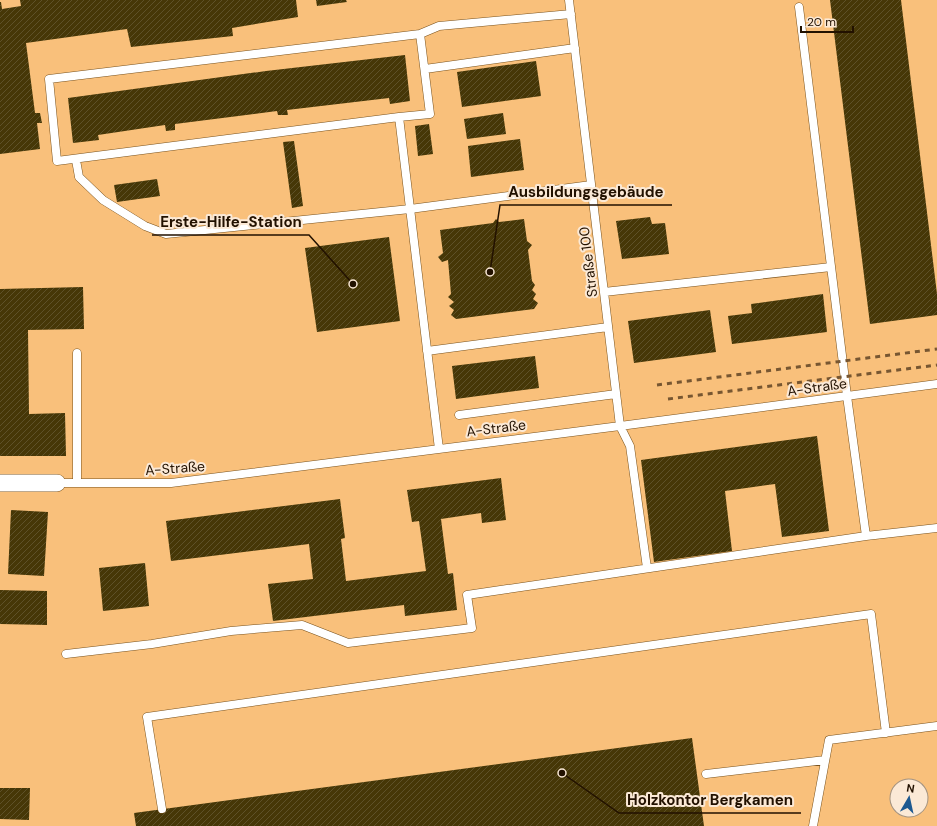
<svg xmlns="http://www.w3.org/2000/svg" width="937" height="826" font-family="'DM Sans',sans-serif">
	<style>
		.building { fill: url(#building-hatch) }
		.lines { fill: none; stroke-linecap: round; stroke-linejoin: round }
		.service-casing { stroke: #7a521c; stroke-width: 9 }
		.minor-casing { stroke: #7a521c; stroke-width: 18 }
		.service { stroke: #fff; stroke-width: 8 }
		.minor { stroke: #fff; stroke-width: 17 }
		.rail { stroke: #775631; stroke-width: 3; stroke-dasharray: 5 5; stroke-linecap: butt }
		.labels { text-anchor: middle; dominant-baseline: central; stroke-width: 4; stroke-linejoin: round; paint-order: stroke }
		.street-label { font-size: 14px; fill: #210; stroke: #fbe9d6 }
		.leader { fill: none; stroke: #210; stroke-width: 1.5 }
		.callout-dot { fill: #210; stroke: #fbe9d6; stroke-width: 1.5 }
		.callout-label { font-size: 15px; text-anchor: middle; font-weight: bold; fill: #210; stroke: #fbe9d6; stroke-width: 4; stroke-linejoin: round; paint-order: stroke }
	</style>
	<defs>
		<pattern id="building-hatch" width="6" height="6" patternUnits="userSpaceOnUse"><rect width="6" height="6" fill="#463707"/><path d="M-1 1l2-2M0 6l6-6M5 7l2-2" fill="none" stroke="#5e5129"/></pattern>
	</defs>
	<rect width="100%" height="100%" fill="#f9c07b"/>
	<path class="building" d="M20 0H296L298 17 232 28 233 36 131 47 127 29 26 43 35 113H40L42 123H37L40 149 0 154V2H1L2 9 21 6Z
		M316 0H346L347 2 317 6Z
		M830 0H901L937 294V315L870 324Z
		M405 55 410 101 390 104 389 98 287 110 288 115H278L277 111 175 124V130L166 131 165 125 98 135 99 140 73 143 68 98 266 71Z
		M536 61 541 96 462 107 457 72Z
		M503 113 506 134 467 139 464 119Z
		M429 124 433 154 418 156 415 126Z
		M520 139 524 170 471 177 468 146Z
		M294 141 303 206 292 208 283 142Z
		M157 179 160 196 117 202 114 185Z
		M650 217 652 224 665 223 669 254 622 259 616 221Z
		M496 219 499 222 524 219 527 241 532 245 528 250 532 281 535 285 532 290 536 294 533 299 538 303 534 309 456 319 451 315 454 310 449 306 454 302 448 297 451 294 448 260 442 262 438 257 443 253 440 230 493 223Z
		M389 237 400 321 317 332 305 248Z
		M83 287 84 329 28 330 29 414 65 413 66 456H0V289Z
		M823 294 827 332 732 344 728 316 752 313 751 304Z
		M710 310 716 352 634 363 628 321Z
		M535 356 539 388 456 399 452 366Z
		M817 436 829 531 782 537 775 484 725 491 732 551 654 562 641 460Z
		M501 478 506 520 482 523 481 513 441 519 448 574 453 573 457 610 405 616 404 605 273 621 268 584 313 579 309 544 171 561 166 521 340 499 345 538 341 539 346 581 426 571 419 521 412 522 407 490Z
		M11 510 48 512 44 576 8 574Z
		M145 563 149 606 103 611 99 568Z
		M0 590 47 591V625L0 624Z
		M692 738 704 826H136L134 813Z
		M0 788H30L29 820 0 819Z"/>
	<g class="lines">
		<g class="service-casing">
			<path id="service" d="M569 0 620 426 630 446 647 568
				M799 7 847 396 866 536
				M420 34 439 26 571 14
				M425 69 575 48
				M399 117 57 161 49 79 420 34 430 114 399 117 439 449
				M76 160 79 177 103 200 145 226 166 234 410 209 591 185
				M604 292 831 267
				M427 351 608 327
				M459 415 616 394
				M57 483H171L620 426 937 384
				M77 483V353
				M66 654 152 644 231 631 302 625 348 643 472 628 467 595 866 536 937 528
				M706 774 825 760
				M162 809 147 717 871 614 886 733
				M813 826 829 740 937 726"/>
		</g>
		<g class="minor-casing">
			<path id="minor" d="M0 483H57"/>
		</g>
		<use href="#service" class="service"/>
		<use href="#minor" class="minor"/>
		<path class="rail" d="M657 385 937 349
			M668 399 937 365"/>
	</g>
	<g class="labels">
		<g class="street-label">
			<text transform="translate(588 262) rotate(-97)">Straße 100</text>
			<text transform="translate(817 387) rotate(-8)">A-Straße</text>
			<text transform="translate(496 428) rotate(-7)">A-Straße</text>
			<text transform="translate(175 468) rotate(-4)">A-Straße</text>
		</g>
	</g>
	<path class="leader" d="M490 272L500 205H672M353 284L309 235H152M562 773L619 813H801"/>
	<g class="callout-dot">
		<circle cx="490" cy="272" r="4"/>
		<circle cx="353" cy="284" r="4"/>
		<circle cx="562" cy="773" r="4"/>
	</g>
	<g class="callout-label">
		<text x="586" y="197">Ausbildungsgebäude</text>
		<text x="231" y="227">Erste-Hilfe-Station</text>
		<text x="710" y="805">Holzkontor Bergkamen</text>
	</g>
	<g transform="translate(909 798) rotate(9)"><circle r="19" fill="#fbe9d6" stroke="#a49380"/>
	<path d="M0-3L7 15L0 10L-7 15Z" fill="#1e5990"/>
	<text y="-6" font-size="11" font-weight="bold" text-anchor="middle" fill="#221100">N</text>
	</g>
	<path d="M801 26v6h52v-6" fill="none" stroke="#221100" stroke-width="2"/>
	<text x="807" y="26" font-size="12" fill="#221100" stroke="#fbe9d6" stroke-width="3" paint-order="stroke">20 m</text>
</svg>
